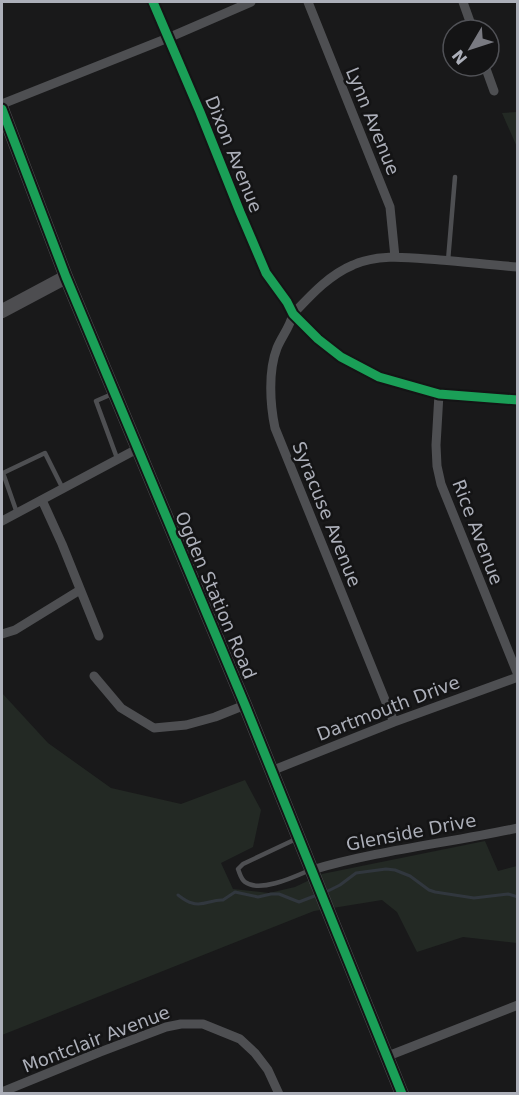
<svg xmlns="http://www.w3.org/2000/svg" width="519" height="1095" font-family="'DejaVu Sans',sans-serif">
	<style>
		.green { fill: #232924 }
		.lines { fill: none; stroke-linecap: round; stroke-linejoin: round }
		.stream { stroke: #31373e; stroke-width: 3 }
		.lane { stroke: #4e4f52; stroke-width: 4.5 }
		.street { stroke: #4e4f52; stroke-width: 9 }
		.secondary { stroke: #4d4d50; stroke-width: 14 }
		.cycleway-casing { stroke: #141415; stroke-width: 13 }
		.cycleway { stroke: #1a9f57; stroke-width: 9 }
		.labels { text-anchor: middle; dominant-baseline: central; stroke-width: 5; stroke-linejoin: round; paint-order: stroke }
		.street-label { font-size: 18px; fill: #acafb9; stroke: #141415 }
	</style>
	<rect width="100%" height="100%" fill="#19191a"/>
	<path class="green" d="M517 112H518L517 147 502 113Z
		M2 693 48 743 111 788 181 804 245 780 261 810 253 847 221 863 233 889 269 893 295 887 322 874 485 841 498 871 517 866V943L463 937 417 952 397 912 382 900 314 911 2 1035Z"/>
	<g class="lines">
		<path class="stream" d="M326 892 340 885 356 873 386 869 395 870 410 876 429 890 435 892 474 898 508 894 518 897
			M178 895C182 898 187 902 192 903 203 907 212 899 223 900L235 892 258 897 271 894H279L299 902 317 895"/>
		<path class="lane" d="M448 261 455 177
			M112 394 96 401 117 458
			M17 513 3 473 45 453 63 489
			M296 839 243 864 238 869C240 874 241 879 245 882 260 893 294 877 310 870"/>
		<path class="street" d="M153 2 200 112 240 212 266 273 287 302 293 314 318 339 341 357 379 377 439 394 518 400
			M308 2 390 207 395 257
			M463 2 473 30
			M485 66 494 91
			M2 104 168 38 251 2
			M293 314C290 327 282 336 277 348 268 371 270 404 275 428L394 722
			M293 314C311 295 329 275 353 265 380 253 411 258 440 260 466 262 491 265 518 267
			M439 394 436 445 437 466 441 484 518 675
			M42 500 62 544 99 636
			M2 521 137 449
			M2 634 15 630 80 590
			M94 676 121 708 154 728 186 725 215 717 245 705
			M271 771 394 722 518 677
			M312 870C379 850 449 843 518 828
			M388 1056 518 1005
			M2 1092 100 1052 166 1027 181 1024H203L240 1039 255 1053 268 1070 279 1094"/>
		<path class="secondary" d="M2 109 66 277 245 705 402 1094
			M2 311 66 277"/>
		<g class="cycleway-casing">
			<path id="cycleway" d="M153 2 200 112 240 212 266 273 287 302 293 314 318 339 341 357 379 377 439 394 518 400
				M2 109 66 277 245 705 402 1094"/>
		</g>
		<use href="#cycleway" class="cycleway"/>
	</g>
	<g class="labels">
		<g class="street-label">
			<text transform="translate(373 121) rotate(68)">Lynn Avenue</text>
			<text transform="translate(234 154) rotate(68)">Dixon Avenue</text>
			<text transform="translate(327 514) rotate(68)">Syracuse Avenue</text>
			<text transform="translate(478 532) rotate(69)">Rice Avenue</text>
			<text transform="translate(216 595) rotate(67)">Ogden Station Road</text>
			<text transform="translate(388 708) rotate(-21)">Dartmouth Drive</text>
			<text transform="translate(411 832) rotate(-11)">Glenside Drive</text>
			<text transform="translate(96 1039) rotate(-21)">Montclair Avenue</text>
		</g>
	</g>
	<rect width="519" height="1095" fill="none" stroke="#acafb9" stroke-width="6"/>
	<g transform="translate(471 48) rotate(231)"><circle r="28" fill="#141415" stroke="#515257" stroke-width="1.5"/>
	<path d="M0-4.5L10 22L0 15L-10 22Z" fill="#797a81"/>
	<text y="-9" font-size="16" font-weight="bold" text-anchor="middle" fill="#acafb9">N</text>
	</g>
</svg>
